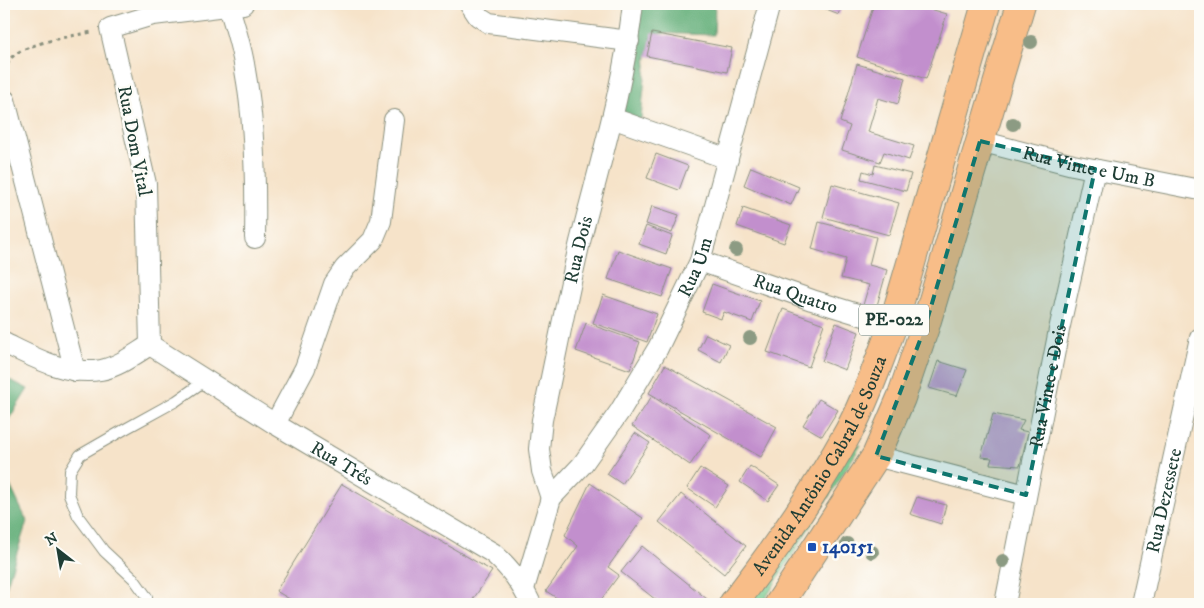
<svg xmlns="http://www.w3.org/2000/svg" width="1204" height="608" font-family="'IM FELL DW Pica',serif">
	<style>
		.green { fill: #76c98b; stroke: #4a8360 }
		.forest { fill: #60ad77; stroke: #407556 }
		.building { fill: #c28fcd }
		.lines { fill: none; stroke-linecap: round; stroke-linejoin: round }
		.lane-casing { stroke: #8a907e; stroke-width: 12 }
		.street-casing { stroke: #8a907e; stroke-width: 22 }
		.highway-casing { stroke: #8a907e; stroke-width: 30 }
		.path { stroke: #8a907e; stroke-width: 3; stroke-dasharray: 4 4; stroke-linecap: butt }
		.lane { stroke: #fff; stroke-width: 10 }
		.street { stroke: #fff; stroke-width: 20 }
		.highway { stroke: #f8bd88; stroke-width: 28 }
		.tree { fill: #8c9b83 }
		.marked { fill: #0f766e; fill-opacity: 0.2; stroke: #0f766e; stroke-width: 4; stroke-dasharray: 10 6; stroke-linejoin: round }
		.transit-dot { fill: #1a4fb4; stroke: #fdfcf7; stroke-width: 2 }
		.labels { text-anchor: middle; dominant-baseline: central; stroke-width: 5; stroke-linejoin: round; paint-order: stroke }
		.shield { fill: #fdfcf7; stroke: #62766e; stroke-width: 1 }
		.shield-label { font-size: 18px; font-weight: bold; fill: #1f3d34 }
		.street-label { font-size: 19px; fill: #1f3d34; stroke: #fdfcf7 }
		.transit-label { font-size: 19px; font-weight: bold; fill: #164399; stroke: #fdfcf7; text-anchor: start }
	</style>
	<rect width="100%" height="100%" fill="#fdfcf7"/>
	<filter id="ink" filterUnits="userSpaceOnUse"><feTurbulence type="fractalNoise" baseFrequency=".02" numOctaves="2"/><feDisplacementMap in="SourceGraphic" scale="10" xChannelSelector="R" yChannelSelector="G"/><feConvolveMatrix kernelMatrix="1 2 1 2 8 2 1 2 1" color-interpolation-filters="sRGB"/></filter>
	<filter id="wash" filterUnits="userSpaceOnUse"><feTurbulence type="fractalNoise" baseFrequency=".0096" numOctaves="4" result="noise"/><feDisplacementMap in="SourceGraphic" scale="20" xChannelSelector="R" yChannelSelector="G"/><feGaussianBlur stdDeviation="1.12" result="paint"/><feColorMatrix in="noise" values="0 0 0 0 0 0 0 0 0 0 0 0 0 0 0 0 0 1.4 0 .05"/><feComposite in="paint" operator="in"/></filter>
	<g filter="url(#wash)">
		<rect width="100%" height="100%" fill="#f6e3c9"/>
		<path class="green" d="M854 445H861L762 604H743Z"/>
		<path class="forest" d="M639 4H705L715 8 714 35 652 33 647 56 641 119 619 122Z
			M4 377 28 389 4 427Z
			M4 460 8 481 27 521 4 594Z"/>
		<g id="blocks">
			<path class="building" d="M811 4H843L839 15Z
				M874 4H914L947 14 926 79 857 57Z
				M652 33 732 48 727 72 647 56Z
				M857 64 905 78 898 104 878 98 868 132 914 146 909 160 884 152 880 162 842 150 850 126 840 122Z
				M656 154 688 166 679 190 647 178Z
				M875 165 911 174 906 191 861 179 863 171 873 174Z
				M751 167 799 187 791 205 744 185Z
				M832 184 899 203 889 235 823 217Z
				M652 206 679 215 672 233 646 224Z
				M743 208 791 225 784 243 737 226Z
				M819 222 876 237 869 265 887 270 876 309 863 305 869 285 841 278 846 259 812 249Z
				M646 226 672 236 666 254 639 244Z
				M618 250 672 269 662 297 608 279Z
				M712 284 760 301 752 322 724 312 721 319 702 312Z
				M603 295 657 314 647 342 593 323Z
				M783 309 824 324 809 367 767 352Z
				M586 323 640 342 630 370 576 351Z
				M836 323 859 332 845 370 822 361Z
				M706 334 729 345 721 362 698 350Z
				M938 361 967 370 957 396 929 388Z
				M665 365 777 427 761 457 649 393Z
				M652 396 711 435 690 465 632 426Z
				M819 399 838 410 822 436 803 425Z
				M993 414 1024 420 1019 430 1028 432 1020 466 990 464 992 458 981 457Z
				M635 433 650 443 622 484 607 474Z
				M750 466 779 485 768 501 740 482Z
				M700 468 729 486 715 507 687 488Z
				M590 483 643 518 608 567 619 575 598 604H566L546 591 578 546 565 535Z
				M342 484 492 571 470 604H298L276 591Z
				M681 494 746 546 724 574 659 522Z
				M917 497 946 505 941 524 910 514Z
				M642 546 707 599 702 604H661L621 572Z"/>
		</g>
	</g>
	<g filter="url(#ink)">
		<use href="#blocks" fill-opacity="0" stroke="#8a907e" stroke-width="1"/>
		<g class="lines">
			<g class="lane-casing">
				<path id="lane" d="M147 604V597L134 579 104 551 78 516 69 494 70 471 80 455 127 428 176 401 206 380"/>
			</g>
			<g class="street-casing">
				<g id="street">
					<path d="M470 4 478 16 489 23 629 41"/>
					<path d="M229 7C235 27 242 48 245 70 255 125 256 182 255 238"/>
					<path d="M5 100 75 371"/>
					<path d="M612 118 728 159"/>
					<path id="s1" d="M980 141 1073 165 1200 190"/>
					<path id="s2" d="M700 261 812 300 893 325"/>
					<path d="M4 343C33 357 66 376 101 370 118 367 135 354 150 345"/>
					<path id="s3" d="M150 345 275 424 493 553C511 569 521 583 531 604"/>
					<path d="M150 345 146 184 110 28 153 15 243 4"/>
					<path d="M275 424 305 368 334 284 345 268 373 240 381 221 394 120"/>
					<path d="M876 456 1026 495"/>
					<path id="s4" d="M551 498 542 471 539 449 542 420C555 361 566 301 580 242 600 163 624 85 633 4"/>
					<path id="s5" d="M524 589 551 498 582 465 620 411 658 348 700 261 770 4"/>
					<path id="s6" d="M1005 604 1059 330 1095 169"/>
					<path id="s7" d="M1141 604 1200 338"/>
				</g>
			</g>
			<g class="highway-casing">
				<g id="highway">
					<path id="s8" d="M733 604C775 550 816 491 849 431 867 398 879 360 893 325L986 4"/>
					<path d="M779 604 876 456 901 398 925 327 1021 4"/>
				</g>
			</g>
			<path class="path" d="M4 72C6 68 8 62 11 58 25 43 72 36 92 32"/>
			<use href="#lane" class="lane"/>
			<use href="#street" class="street"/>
			<use href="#highway" class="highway"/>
		</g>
		<g class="tree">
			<circle cx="1031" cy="42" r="7"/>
			<circle cx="1013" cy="124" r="7"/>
			<circle cx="736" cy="250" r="7"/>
			<circle cx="750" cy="338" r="7"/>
			<circle cx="847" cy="544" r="7"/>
			<circle cx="872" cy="552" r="7"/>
			<circle cx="1003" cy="561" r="7"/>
		</g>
	</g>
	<path class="marked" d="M980 141 1095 169 1026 495 876 456 925 327Z"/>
	<rect class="transit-dot" x="807" y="542" width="10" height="10" rx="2.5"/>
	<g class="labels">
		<rect class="shield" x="859" y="304.5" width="70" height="31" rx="4"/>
		<g class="shield-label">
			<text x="894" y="320">PE-022</text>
		</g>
		<g class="street-label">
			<text transform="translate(134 141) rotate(79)">Rua Dom Vital</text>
			<text stroke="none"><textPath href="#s1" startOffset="112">Rua Vinte e Um B</textPath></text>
			<text stroke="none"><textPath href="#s4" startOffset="254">Rua Dois</textPath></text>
			<text stroke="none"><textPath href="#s5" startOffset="369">Rua Um</textPath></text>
			<text stroke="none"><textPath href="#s2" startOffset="101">Rua Quatro</textPath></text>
			<text stroke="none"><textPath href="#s6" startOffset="222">Rua Vinte e Dois</textPath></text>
			<text stroke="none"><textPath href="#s3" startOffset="225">Rua Três</textPath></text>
			<text stroke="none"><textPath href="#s8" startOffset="164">Avenida Antônio Cabral de Souza</textPath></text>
			<text stroke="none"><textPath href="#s7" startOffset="106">Rua Dezessete</textPath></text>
		</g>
		<g class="transit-label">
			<text x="822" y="547">140151</text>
		</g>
	</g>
	<rect width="1204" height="608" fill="none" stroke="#fdfcf7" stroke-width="20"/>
	<g transform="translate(58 550) rotate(329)" stroke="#fdfcf7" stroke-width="4" paint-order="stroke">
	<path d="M0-4L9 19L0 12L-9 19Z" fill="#1f3d34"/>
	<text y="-8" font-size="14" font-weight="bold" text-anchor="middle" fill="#1f3d34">N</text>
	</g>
</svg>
